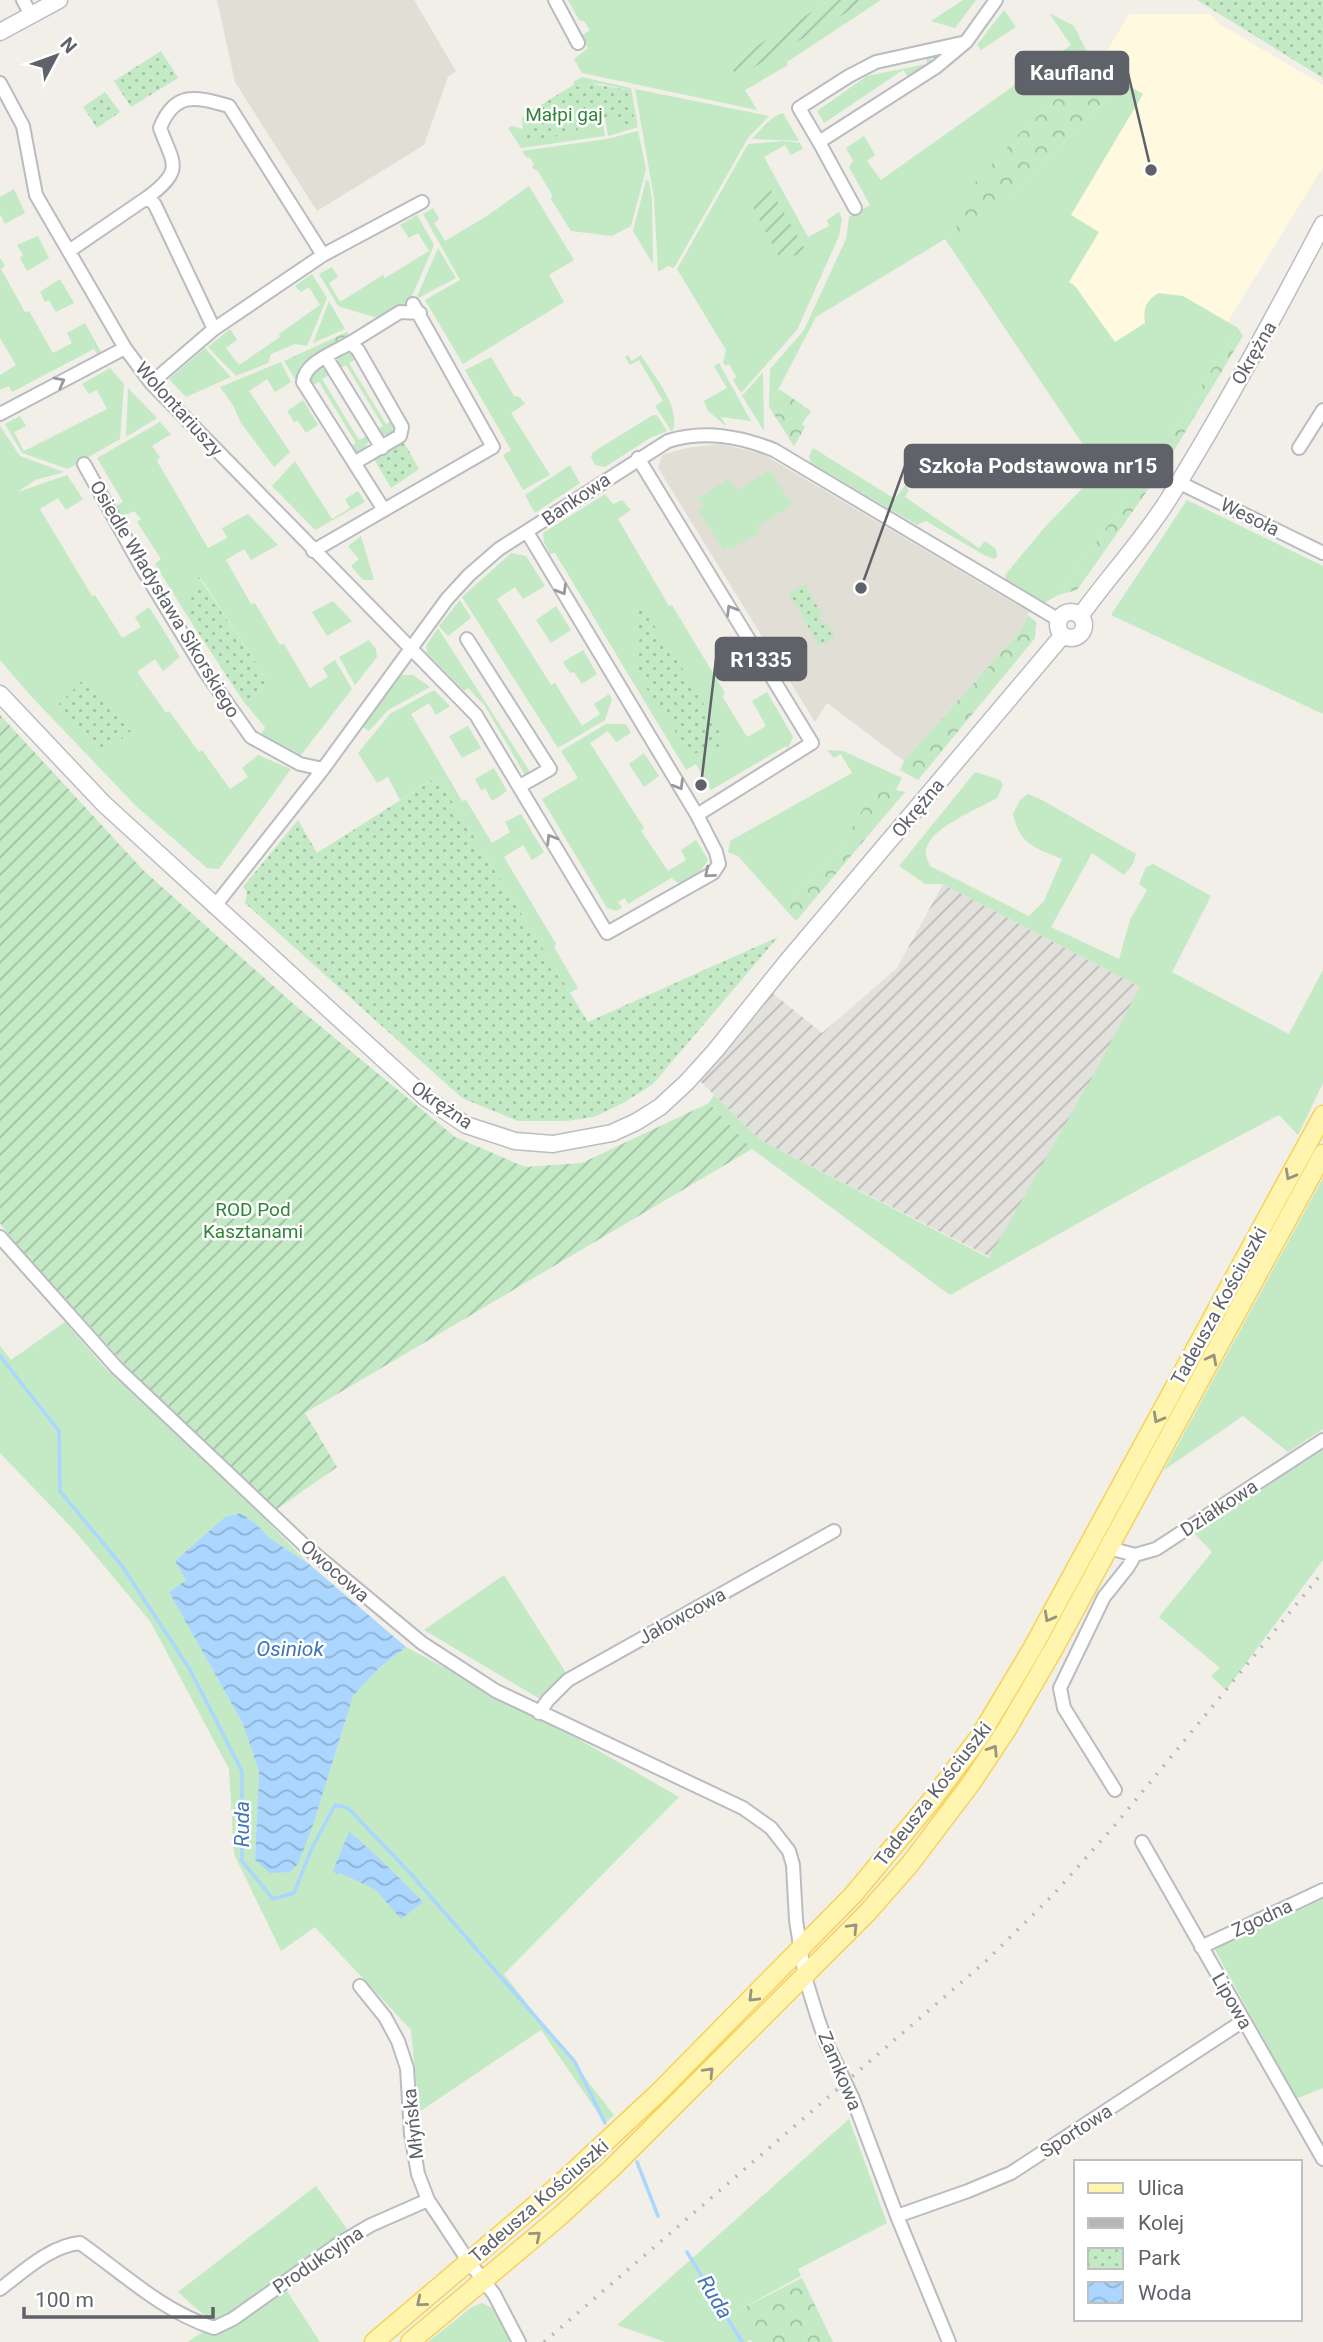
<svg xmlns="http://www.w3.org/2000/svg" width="1323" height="2342" font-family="Roboto,sans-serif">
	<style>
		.commercial { fill: #fff9df }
		.industrial { fill: url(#industrial-furrows) }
		.education { fill: #e1dfd5 }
		.grass { fill: #c3e9c5 }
		.forest { fill: url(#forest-crowns) }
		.park { fill: url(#park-dots) }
		.garden { fill: url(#garden-furrows) }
		.water { fill: url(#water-waves) }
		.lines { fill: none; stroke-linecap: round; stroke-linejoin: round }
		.stream { stroke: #aad6ff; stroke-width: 3.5 }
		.street-casing { stroke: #babcc1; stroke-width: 16 }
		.secondary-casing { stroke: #bbbdc3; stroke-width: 19 }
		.primary-casing { stroke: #f7d25a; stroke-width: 21 }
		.street { stroke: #fff; stroke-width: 12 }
		.secondary { stroke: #fff; stroke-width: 16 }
		.primary { stroke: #fff5af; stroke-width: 18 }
		.rail { stroke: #b6b6b8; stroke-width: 3.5; stroke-dasharray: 2 9; stroke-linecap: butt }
		.oneway { stroke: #97999d }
		.oneway2 { stroke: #979581 }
		.labels { text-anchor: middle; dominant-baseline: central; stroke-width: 5; stroke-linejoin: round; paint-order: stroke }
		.park-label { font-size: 19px; fill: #318439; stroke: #fff }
		.street-label { font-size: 19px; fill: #5f6268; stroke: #fff }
		.water-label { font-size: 21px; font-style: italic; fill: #4075b7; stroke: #fff }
		.leader { fill: none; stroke: #5f6268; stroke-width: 2.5 }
		.callout-dot { fill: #5f6268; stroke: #fff; stroke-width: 2.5 }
		.callout { fill: #5f6268; stroke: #5f6268; stroke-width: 2.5 }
		.callout-label { font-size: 21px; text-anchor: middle; font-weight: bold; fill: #fff }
	</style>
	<defs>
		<pattern id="industrial-furrows" width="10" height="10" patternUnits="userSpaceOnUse" patternTransform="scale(1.75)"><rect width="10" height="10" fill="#e3e1dc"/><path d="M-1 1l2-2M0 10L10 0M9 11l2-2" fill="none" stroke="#bbbab6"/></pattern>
		<pattern id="forest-crowns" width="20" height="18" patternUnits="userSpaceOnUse" patternTransform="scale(1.75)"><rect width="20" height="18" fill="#c3e9c5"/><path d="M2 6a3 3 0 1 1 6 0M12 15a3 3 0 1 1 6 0" fill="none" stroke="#a2c0a4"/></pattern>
		<pattern id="park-dots" width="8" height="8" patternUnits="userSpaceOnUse" patternTransform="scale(1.75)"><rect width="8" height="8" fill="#c3e9c5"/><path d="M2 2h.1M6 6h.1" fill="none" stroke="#a2c0a4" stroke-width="1.8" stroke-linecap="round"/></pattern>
		<pattern id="garden-furrows" width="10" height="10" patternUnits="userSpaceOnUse" patternTransform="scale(1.75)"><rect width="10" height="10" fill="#c3e9c5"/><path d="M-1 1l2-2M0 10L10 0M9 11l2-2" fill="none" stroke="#a2c0a4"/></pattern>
		<pattern id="water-waves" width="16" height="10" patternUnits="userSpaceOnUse" patternTransform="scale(1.75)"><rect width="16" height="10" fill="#aad6ff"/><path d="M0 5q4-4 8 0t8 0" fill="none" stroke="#8eb1d2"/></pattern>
	</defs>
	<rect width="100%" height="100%" fill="#f1efe7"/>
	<path class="commercial" d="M1129 14H1210L1218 23 1323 85V167L1192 380 1100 358 1041 274 1097 68Z"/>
	<path class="industrial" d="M943 884 1140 987 996 1260 760 1140 699 1080 770 991 822 1033 897 968Z"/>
	<path class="education" d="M217 0H414L456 71 448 77 424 145 317 211 235 82Z
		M720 444 761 453 1029 612 1021 630 904 761 827 703 815 722 658 468 662 455 686 448Z"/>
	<path class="grass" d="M568 0H831L730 63 737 76 868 0H881L787 62 788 65 745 90 757 110 582 73 574 59 588 48 581 36 590 30 584 21 579 20Z
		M963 0H976L955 28 931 21Z
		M1004 10 1016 27 981 50 977 45Z
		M1049 13 1074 26 1093 64 1019 134 1008 199 1022 183 1040 169 1093 112 1126 84 1143 94 1071 215 1099 232 1069 282 1075 286 1115 342 1145 323C1143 307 1146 302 1158 293L1183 296 1238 328 1153 463 1058 595 1044 603 1006 580 1005 575 1045 527 1100 470 945 239 816 317 769 407 770 369 804 330 846 239 849 217 870 205 849 167 853 161 846 148 864 136 875 155 867 161 881 180 1071 45Z
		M926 55 931 57 932 63 909 78 903 70 824 123 817 111 867 76 927 64Z
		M582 77 631 88 638 127 608 136 605 118 635 126 629 90C612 87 594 79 577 87L573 82Z
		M635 89 769 116 748 138 674 268 668 266 658 272 654 198Z
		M587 113 602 117 605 136 521 148 508 128 512 126 523 129 528 140 576 133Z
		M783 113 799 141 752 139C761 129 770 117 783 113Z
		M638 131 646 169 631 226 612 236 571 231 551 199 552 195 538 171 532 168 534 164 530 158 526 157 522 151 607 139Z
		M784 141 800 143 803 149 791 155 785 145 764 157 808 237 829 226 827 220 839 212 842 219 839 236 797 330 741 393 733 380 736 377 729 364 725 366 723 362 726 350 677 269 748 144Z
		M646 180 649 181 652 199 653 264 633 231Z
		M529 186 574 260 549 275 564 302 463 364 425 300 460 280 423 214 433 208 439 219 434 223 445 241 487 216Z
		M14 189 25 213 5 224 0 214V197Z
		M417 215 434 245 408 305 380 319 338 306 319 274 332 267 338 277 329 283 340 302 383 275 385 278 429 251 418 233 409 238 400 225Z
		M38 236 49 258 27 271 20 258 23 255 17 245Z
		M438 248 456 278 416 299Z
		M0 258 5 266 1 269 25 312 29 311 53 353 72 343 67 333 85 323 101 352 99 357 94 349 12 392 9 386 0 390V375L16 365 0 338Z
		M312 274 327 298 307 346 295 344 271 354 268 363 236 376 208 347 230 329 237 340 226 348 239 365 280 337 279 334 320 305 309 287 301 292 295 286Z
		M60 279 74 303 56 312 49 300 45 302 40 292Z
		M329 301 345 329 313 343Z
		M205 348 231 377 186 397 169 379Z
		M348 351 358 358 349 363 386 424 394 420 396 424 392 434 388 436 378 434 376 430 383 426 346 365 339 369 336 362 338 356Z
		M628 355 632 361 641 355C653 375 683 409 672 432L655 406 663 401 639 360 630 365 625 357Z
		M491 357 514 396 520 397 525 404 511 413 550 475 523 490 503 455 511 450 465 370Z
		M281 362 291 382 275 392 267 379 249 391 290 452 274 467 241 423 233 405 220 387Z
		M719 363 751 421 721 417 727 427 708 411 704 401 727 388 714 366Z
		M110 368 124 384 120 439 68 469 22 453 5 424 20 416 26 426 14 432 24 451 107 409 97 390 89 394 82 384Z
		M321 368 327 370 329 375 322 379 359 440 367 436 369 440 363 452H354L349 448 356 443 319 382 311 386 309 383V376Z
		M763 372 764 431 742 396Z
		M128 388 157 418 126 437Z
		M303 400 318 425 306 433 298 421 294 422 287 411Z
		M653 415H657L667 431 650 438 605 467 595 465 591 457 593 452Z
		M160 422 171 434 152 446 160 457 157 461 208 548 227 538 222 528 248 514 278 545 251 560 244 549 226 560 251 604 255 603 280 645 284 644 310 688 328 677 323 668 335 660 352 689 301 755 285 750 261 736 265 727 243 701 253 699 267 680 200 577 186 614 155 564 161 559 137 522 141 519 134 511 122 517 117 516 113 508 123 502 97 458Z
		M0 426 20 456 64 472 35 480 18 492 67 475 83 499 66 510 58 498 40 509 92 596 95 595 122 638 141 627 135 617 149 607 180 657 163 671 155 659 137 672 166 713 169 711 199 752 202 750 230 789 248 777 242 768 258 755 291 769 219 869 207 868 136 806 30 695 0 660Z
		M813 448 895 499 905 485 909 490 905 497 979 548 985 541 996 549 997 557 994 559 984 555 926 521 917 525 811 463 809 456Z
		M295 461 332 519 350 508 345 499 358 491 365 502 315 530 272 486Z
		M570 465 580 483 535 513 525 495Z
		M770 470 792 505 757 527 760 532 730 550 728 547 723 550 699 511 704 507 698 498 729 479 737 490Z
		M605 494 613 504 622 500 631 510 618 519 669 606 672 605 725 693 722 696 747 737 766 726 752 701 767 692 793 737 788 748 786 746 711 790 696 764 686 770 555 553 550 554 544 542 543 533Z
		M1187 500 1323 566V714L1111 615Z
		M361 536 374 580H363L351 566 359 559 348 546Z
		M511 553 526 556 545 586 523 599 515 587 497 599 551 685 555 683 582 726 600 714 594 704 609 694 612 699 605 720 558 748 462 597Z
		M460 600 471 618 448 636 439 626Z
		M333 601 352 621 327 636 312 612Z
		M556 606 571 630 551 643 536 620Z
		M438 628 530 772 525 775 485 706 468 688 464 691 427 653 426 646Z
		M369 640 376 649 377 657 355 685 339 657Z
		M583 650 597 674 582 684 574 672 570 673 563 662Z
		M401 675H413L430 687 388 710 369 731 363 727Z
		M434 690 450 706 436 715 429 703 411 714 462 801 466 800 492 843 510 832 505 822 521 814 544 852 532 860 523 845 504 857 556 944 554 947 578 988 570 993 437 777 400 800 388 777 377 783 358 753 390 714Z
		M606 724H626L631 733 616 742 608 731 590 743 644 828 641 831 668 871 686 860 681 850 696 840 708 860 700 872 682 885 671 878 628 904 625 898 618 902 622 907 617 911 607 908 542 799 578 778 561 751Z
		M468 726 481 748 462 758 449 736Z
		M827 750 843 751 902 778 896 790 877 787 836 854 785 909 738 856 728 852 730 841 852 773 841 754 834 758Z
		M644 753 659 776 644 787 629 764Z
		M494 768 507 791 492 801 485 788 481 790 475 779Z
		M975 772 1000 780 1003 785 997 798C978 809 929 828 926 850 925 856 928 861 930 866L1029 916 1044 901 1062 859C1035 848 1020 845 1013 814L1020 800 1028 794 1042 800 1136 854 1133 864 1124 875 1092 853 1051 927 1119 959 1130 920 1147 890 1139 884 1146 867 1153 864 1211 896 1172 972 1289 1034 1323 970V1083L1298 1135 1279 1115 1152 1182 950 1295 752 1149 709 1103 714 1095 760 1140 989 1258 1096 1070 1140 987 943 884H925L899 866Z
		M1323 1178V1429L1288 1452 1243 1416 1164 1470Z
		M65 1322 104 1367 235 1489 309 1564 271 1539 256 1524 241 1513 225 1517 175 1561 186 1580 169 1592 243 1724 259 1772 255 1860 314 1822 353 1696 378 1669 406 1647 571 1735 679 1797 504 1974 614 2115 605 2123 541 2030 419 2112 411 2030 315 1927 281 1951 234 1854 229 1769 150 1621 74 1530 0 1453V1346L11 1360Z
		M1323 1448V1560L1226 1690 1211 1676 1220 1668 1159 1617 1212 1552 1195 1534Z
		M504 1575 568 1676 540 1699 424 1630Z
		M1323 1899V2088L1296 2099 1214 1948Z
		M849 2119 887 2223 798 2269 801 2276 735 2312 751 2339 747 2342H665L617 2325Z
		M316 2186 350 2233 285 2288 320 2342H188L214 2324 178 2292Z
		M482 2303 492 2308 512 2342H428L472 2307Z"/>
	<path class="forest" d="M1093 64 1126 84 1093 112 1040 169 1022 183 1008 199 971 228 957 235 956 204 1019 134Z
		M1238 328 1243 336 1164 467 1077 590 1058 595 1153 463Z
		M347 332 350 337 302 368 299 374V386L284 361Z
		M779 389 811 411 802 424 805 427 794 446 769 407Z
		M1028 615 1036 622 1035 638 918 780 900 770 904 761 1021 630Z
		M877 786 905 792 796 921 785 909 836 854Z
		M802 2278 833 2342H752L735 2312Z"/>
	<path class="park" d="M1197 0H1323V78Z
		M161 51 178 78 131 107 114 81Z
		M586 83 630 90 635 127 587 113 576 133 528 141 523 129 522 119 526 114 575 84 577 87Z
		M105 92 120 112 97 128 83 107Z
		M403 441 419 469 391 488 374 459Z
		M199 577 267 680 253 699 243 701 186 614Z
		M805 584 822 615 819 617 823 625 827 623 835 637 819 646 789 593Z
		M639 602 684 671 723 737 718 749 690 754 639 677Z
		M86 677 134 728 104 754 58 705Z
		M437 777 588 1022 778 937 653 1084 625 1102 594 1117 566 1121H518L462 1098 245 903 247 892 243 887 298 820 317 853Z"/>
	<path class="garden" d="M831 0H868L737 77 729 63Z
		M770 189 808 254 779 257 748 198Z
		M0 715 144 871 297 1007 455 1137 525 1167 582 1163 709 1103 752 1149 305 1413 337 1467 277 1509 141 1382 15 1243 0 1223Z"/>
	<path class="water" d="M241 1513 256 1524 271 1539 309 1564 406 1647 378 1669 353 1696 314 1822 298 1864 290 1872 270 1873 255 1860 259 1772 243 1724 169 1592 186 1580 175 1561 225 1517Z
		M349 1832C376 1853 399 1878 423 1902L401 1919 375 1889 340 1873 337 1875 333 1871Z"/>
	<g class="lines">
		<path class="stream" d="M0 1356 59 1431 60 1491 122 1566 189 1668 242 1771V1861L273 1899 294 1893 311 1850 335 1805 348 1808 410 1873 575 2062 605 2123
			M637 2162 658 2216
			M687 2252 742 2342"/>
		<g class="street-casing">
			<path id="street" d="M23 0 31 15
				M555 0 578 43
				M0 83 23 126 36 195 125 348 151 383 476 715 607 933 713 873 719 864 716 852 697 815
				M819 142 799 108 849 76 876 62 962 43
				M148 197C185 169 173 164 160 128 175 90 197 97 229 106L323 255
				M855 208 819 142 936 67 966 42 996 0
				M69 251 148 197 155 205 214 329
				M350 343 400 312 420 313
				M326 357 382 448
				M151 383 214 329 323 255 422 202
				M0 414 125 348
				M1299 448 1323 410
				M354 463 400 436 402 427 358 350 350 343C335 352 304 363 303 382L384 510
				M84 464 142 568 206 673 251 737 300 764 323 769
				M1178 482 1323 553
				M527 532 697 815 812 743 638 458
				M313 551 493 447 413 304
				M467 639 550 769 520 786
				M214 907 323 769 447 599 469 575 499 549 668 441C705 430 739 436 774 450L1059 620
				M0 1237 117 1368 304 1545 422 1643 496 1691 743 1808 771 1828 789 1851 793 1865 796 1920 805 1977 818 2019 826 2042 853 2099 897 2216 949 2342
				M1109 1548 1135 1555 1156 1549 1323 1440
				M539 1713 548 1700 568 1680 834 1531
				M1115 1790 1064 1708 1060 1688 1104 1597 1128 1567 1135 1555
				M1142 1842 1323 2159
				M1201 1947 1323 1890
				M360 1986 385 2017 398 2041 407 2068 411 2134 418 2174 428 2200 469 2262 494 2294 519 2342
				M897 2216 968 2191 1011 2173 1243 2021
				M0 2289C24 2271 50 2246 80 2243 124 2274 162 2311 214 2328L233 2319 337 2245 371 2225 428 2200"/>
		</g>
		<g class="secondary-casing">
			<path id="secondary" d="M0 32 59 0
				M1058 625a13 13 0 1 1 26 0a13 13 0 1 1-26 0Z
				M1081 615C1109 576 1142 541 1168 500 1224 410 1274 317 1323 224
				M0 694 104 804 426 1098 466 1125 515 1141 553 1144 612 1133 636 1122 660 1107 687 1082 715 1051 785 964 1063 635"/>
		</g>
		<g class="primary-casing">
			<path id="primary" d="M374 2342 559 2185 657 2094 853 1895 931 1801 980 1736 1032 1649 1323 1115
				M410 2342 560 2216 612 2168 867 1913 910 1864 972 1782 1007 1729 1053 1650 1323 1154"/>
		</g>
		<use href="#street" class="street"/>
		<use href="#secondary" class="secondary"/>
		<use href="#primary" class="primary"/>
		<path class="rail" d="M544 2342 985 1962 1052 1896 1115 1825 1323 1572"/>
	</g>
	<defs><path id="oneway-chevron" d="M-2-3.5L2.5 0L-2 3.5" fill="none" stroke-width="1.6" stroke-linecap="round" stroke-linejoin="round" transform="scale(1.75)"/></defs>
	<g class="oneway">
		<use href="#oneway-chevron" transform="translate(60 382) rotate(-28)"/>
		<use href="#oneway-chevron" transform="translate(562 590) rotate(59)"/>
		<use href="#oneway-chevron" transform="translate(731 610) rotate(-121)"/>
		<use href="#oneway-chevron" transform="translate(679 785) rotate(59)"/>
		<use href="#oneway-chevron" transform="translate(551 839) rotate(-121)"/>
		<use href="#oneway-chevron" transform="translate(709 873) rotate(140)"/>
	</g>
	<g class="oneway2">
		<use href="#oneway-chevron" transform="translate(1290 1175) rotate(119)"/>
		<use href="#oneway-chevron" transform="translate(1212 1359) rotate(-62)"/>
		<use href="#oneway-chevron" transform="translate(1158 1418) rotate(119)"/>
		<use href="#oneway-chevron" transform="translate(1049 1617) rotate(119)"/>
		<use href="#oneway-chevron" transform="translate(993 1750) rotate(-57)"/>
		<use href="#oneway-chevron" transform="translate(853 1928) rotate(-46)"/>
		<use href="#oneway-chevron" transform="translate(753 1997) rotate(135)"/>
		<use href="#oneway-chevron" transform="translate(709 2072) rotate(-46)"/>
		<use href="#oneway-chevron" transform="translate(536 2236) rotate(-40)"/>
		<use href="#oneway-chevron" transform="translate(421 2302) rotate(140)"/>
	</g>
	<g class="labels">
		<g class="park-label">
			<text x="564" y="114">Małpi gaj</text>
			<text x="253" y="1209">ROD Pod<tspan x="253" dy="22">Kasztanami</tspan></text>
		</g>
		<g class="street-label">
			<text transform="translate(1254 353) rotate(-60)">Okrężna</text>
			<text transform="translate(179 409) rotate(48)">Wolontariuszy</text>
			<text transform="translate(576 499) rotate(-34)">Bankowa</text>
			<text transform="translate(1250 517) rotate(26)">Wesoła</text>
			<text transform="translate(165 599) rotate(59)">Osiedle Władysława Sikorskiego</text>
			<text transform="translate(918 808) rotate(-50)">Okrężna</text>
			<text transform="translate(442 1105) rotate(34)">Okrężna</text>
			<text transform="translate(1219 1306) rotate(-61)">Tadeusza Kościuszki</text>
			<text transform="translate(1219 1508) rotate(-33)">Działkowa</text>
			<text transform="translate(335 1571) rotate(41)">Owocowa</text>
			<text transform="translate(682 1616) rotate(-29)">Jałowcowa</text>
			<text transform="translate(933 1794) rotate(-52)">Tadeusza Kościuszki</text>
			<text transform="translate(1262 1918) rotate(-25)">Zgodna</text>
			<text transform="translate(1232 2001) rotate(60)">Lipowa</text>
			<text transform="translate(840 2071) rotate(67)">Zamkowa</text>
			<text transform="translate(413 2124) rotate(-96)">Młyńska</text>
			<text transform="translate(1076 2131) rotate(-33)">Sportowa</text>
			<text transform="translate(539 2201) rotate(-41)">Tadeusza Kościuszki</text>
			<text transform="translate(318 2260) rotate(-34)">Produkcyjna</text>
		</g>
		<g class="water-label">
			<text x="290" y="1649">Osiniok</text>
			<text transform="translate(242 1824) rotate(-90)">Ruda</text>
			<text transform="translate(715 2297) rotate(59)">Ruda</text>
		</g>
	</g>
	<path class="leader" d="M1151 170L1128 73M861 588L905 466M701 785L716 659"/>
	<g class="callout-dot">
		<circle cx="1151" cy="170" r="7"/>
		<circle cx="861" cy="588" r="7"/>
		<circle cx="701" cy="785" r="7"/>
	</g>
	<g class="callout">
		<rect x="1016" y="52" width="112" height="42" rx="7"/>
		<rect x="905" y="445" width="267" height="42" rx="7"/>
		<rect x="716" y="638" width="90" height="42" rx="7"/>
	</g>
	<g class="callout-label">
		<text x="1072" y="80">Kaufland</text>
		<text x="1038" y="473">Szkoła Podstawowa nr15</text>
		<text x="761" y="667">R1335</text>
	</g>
	<rect x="1074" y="2160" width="228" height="161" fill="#ffffff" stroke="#bfc0c3" stroke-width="2"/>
	<rect x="1088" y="2183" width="35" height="10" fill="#fff5af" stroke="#bfc0c3" stroke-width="2"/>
	<text x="1138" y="2195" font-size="21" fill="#5f6268">Ulica</text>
	<rect x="1088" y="2218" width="35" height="10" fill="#b6b6b8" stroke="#bfc0c3" stroke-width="2"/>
	<text x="1138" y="2230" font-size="21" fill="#5f6268">Kolej</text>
	<rect x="1088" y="2248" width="35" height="21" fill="url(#park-dots)" stroke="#bfc0c3" stroke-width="2"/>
	<text x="1138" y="2265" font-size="21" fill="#5f6268">Park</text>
	<rect x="1088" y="2282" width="35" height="21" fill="url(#water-waves)" stroke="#bfc0c3" stroke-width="2"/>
	<text x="1138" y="2300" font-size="21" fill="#5f6268">Woda</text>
	<g transform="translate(56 56) rotate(49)" stroke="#ffffff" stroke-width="5" paint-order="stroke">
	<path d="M0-5L12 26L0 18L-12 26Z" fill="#5f6268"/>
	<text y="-10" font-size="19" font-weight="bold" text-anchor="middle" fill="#5f6268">N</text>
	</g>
	<path d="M24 2307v10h189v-10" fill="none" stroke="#5f6268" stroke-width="3.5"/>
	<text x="35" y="2307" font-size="21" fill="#5f6268" stroke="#ffffff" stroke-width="5" paint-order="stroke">100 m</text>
</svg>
